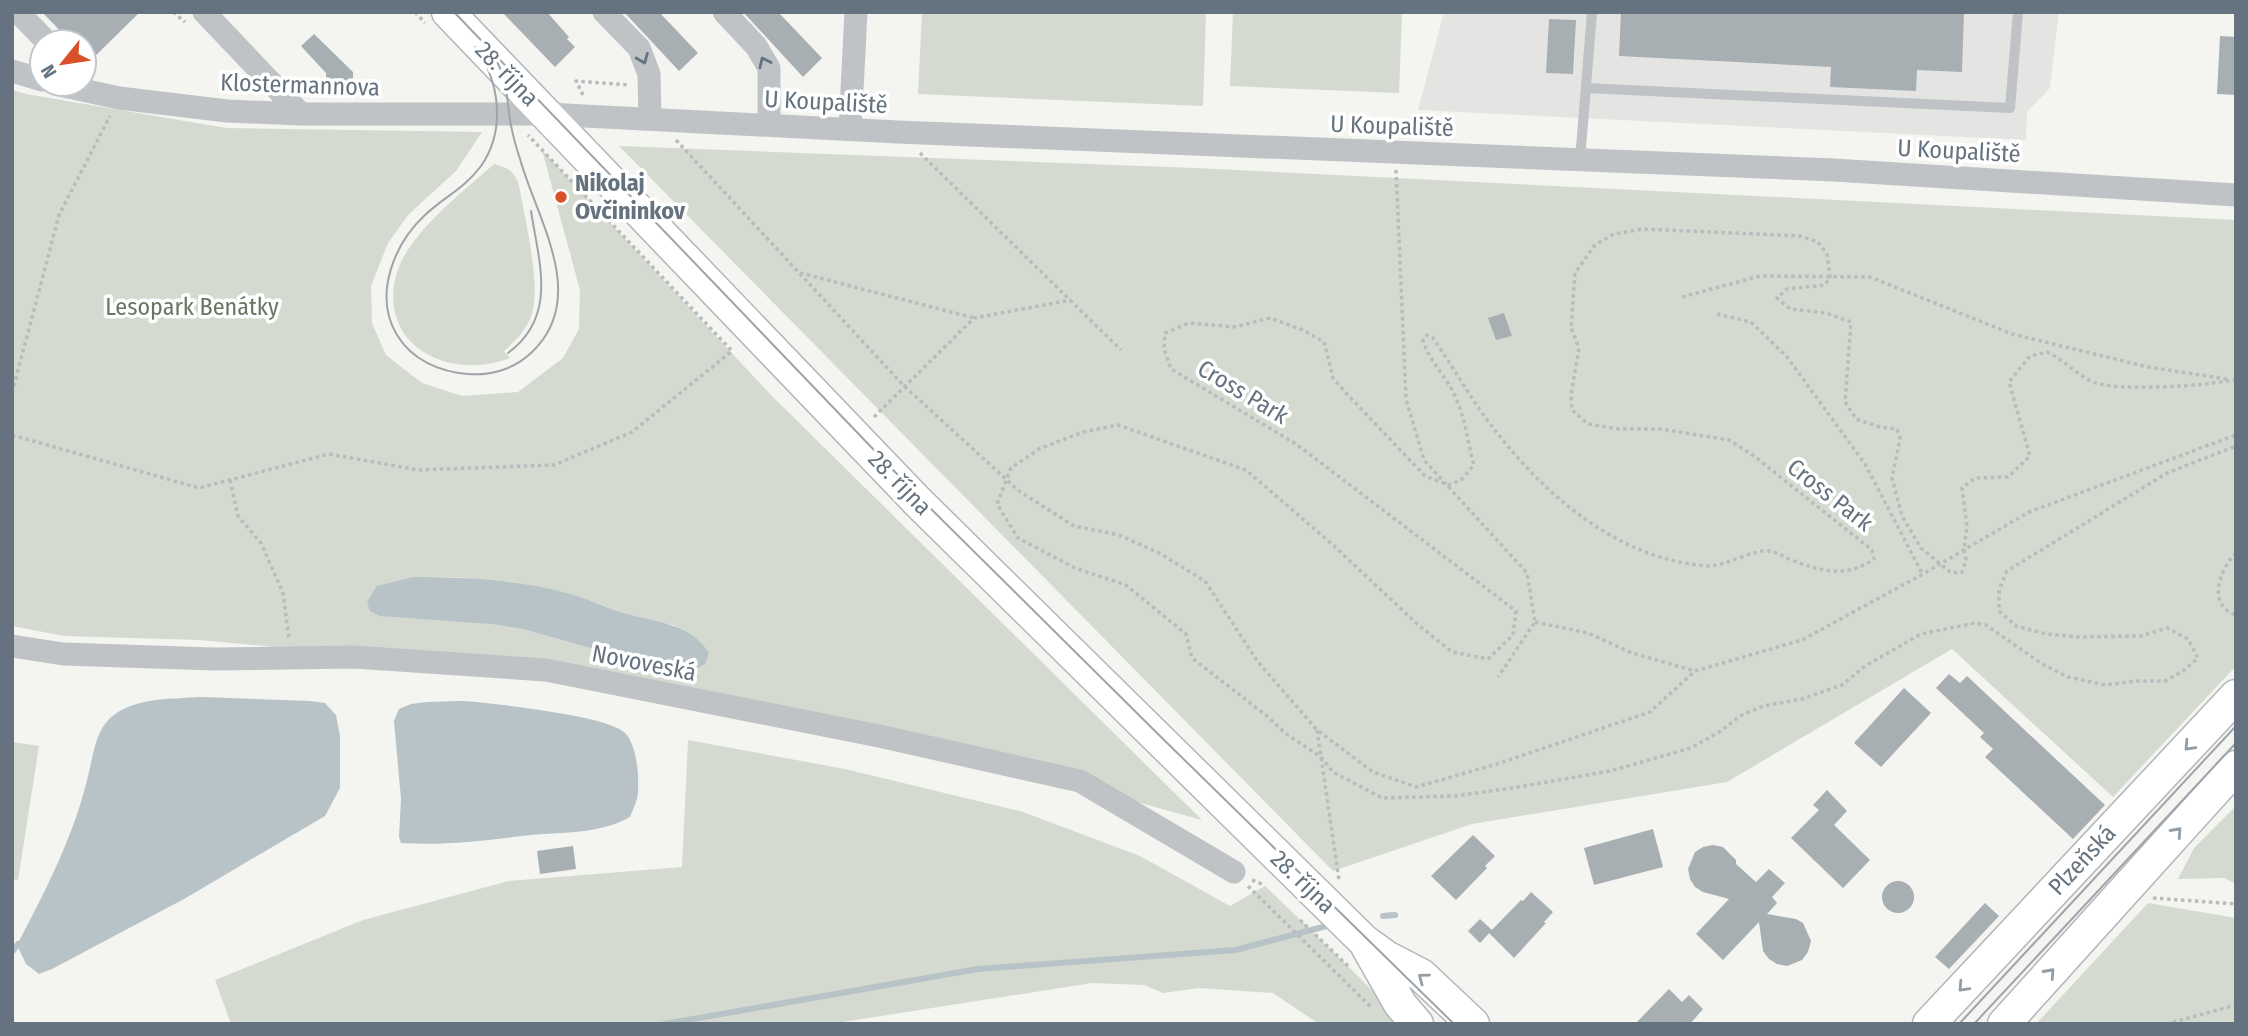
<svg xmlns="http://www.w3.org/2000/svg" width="2248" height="1036" font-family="'Fira Sans Condensed',sans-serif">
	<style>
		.built { fill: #e4e5e3 }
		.green { fill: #d5dad1; fill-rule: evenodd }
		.water { fill: #b8c3c7 }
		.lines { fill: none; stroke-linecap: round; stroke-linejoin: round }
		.stream { stroke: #b8c3c7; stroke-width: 6 }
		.building { fill: #a8afb3 }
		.secondary-casing { stroke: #b2b6ba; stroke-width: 35 }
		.path { stroke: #b9bbbd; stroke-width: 3.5; stroke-dasharray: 3.5 3.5; stroke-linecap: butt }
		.service { stroke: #bfc3c6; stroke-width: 10 }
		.minor { stroke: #bfc3c6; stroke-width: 23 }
		.secondary { stroke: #fff; stroke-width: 32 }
		.tram { stroke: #9ea4a9; stroke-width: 2 }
		.oneway { stroke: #64737f }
		.oneway2 { stroke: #929da5 }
		.poi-dot { fill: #d9512a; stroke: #fff; stroke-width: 2.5 }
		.labels { text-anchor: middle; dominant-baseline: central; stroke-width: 7; stroke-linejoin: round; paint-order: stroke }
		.street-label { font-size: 24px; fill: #64737f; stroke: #fff }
		.poi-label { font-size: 24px; font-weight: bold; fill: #64737f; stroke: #fff; text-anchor: start }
		.park-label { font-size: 24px; fill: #677762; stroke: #fff }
	</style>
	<rect width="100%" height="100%" fill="#f4f4f0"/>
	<path class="built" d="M1444 12H2059L2050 88 2027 112 2026 140 1418 110Z"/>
	<path class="green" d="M922 12H1206L1203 106 918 94Z
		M1233 12H1402L1399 93 1230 86Z
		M12 90 26 94 226 128 482 132 456 171 408 215 388 243 371 286 372 323 386 355 422 383 462 396 518 392 563 358 579 329 580 290 542 150 772 396 1202 820 877 730 551 672 199 640 64 636 12 626ZM413 577H454L512 582 563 592 624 613 676 626 677 667 640 656 611 654 523 629 490 624Z
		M619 146 1195 168 2236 220V666L2113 797 1952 649 1727 782 1472 824 1333 871Z
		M494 164C508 167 515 172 519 186 525 220 542 286 531 317 525 332 515 341 504 351L510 358C451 381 378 347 396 276 406 235 463 192 494 164Z
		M688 740 845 769 1023 812 1140 856 1230 906 1265 886 1361 979 1403 1024H1319L1273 993 1199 988 1163 993 1144 985 1092 983 830 1024H231L215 980 363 920 509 881 682 867Z
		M12 742 39 746 18 880 12 879Z
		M2236 806V884L2224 878 2178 879 2194 848Z
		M2148 903 2236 918V1024H2036Z"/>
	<path class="water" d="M413 577C463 577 514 579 563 592 584 597 603 607 624 613 654 622 691 623 709 653L705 664 696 669 677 667 640 656 611 654 523 629 490 624 380 616 370 611 367 602 377 586Z
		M202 697 310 701 325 703 336 715 340 736V788L325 816 184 899 52 969 39 974 26 964 17 945C46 890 75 834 89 772 94 752 96 728 114 715 137 697 175 699 202 697Z
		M427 702C443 702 460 700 476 702 503 705 612 716 626 734 637 747 639 775 638 791 638 800 633 809 630 817 600 834 564 832 531 835 487 840 446 846 401 843L399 837 401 799 394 721 399 709 411 704Z"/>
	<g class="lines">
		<path class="stream" d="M1383 916 1395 915
			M12 952 18 944
			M664 1024 978 969 1235 950 1334 924"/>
	</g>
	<path class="building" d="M42 12H140L84 67V42H71Z
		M502 12H547L569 37 567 39 575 47 555 67Z
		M624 12H659L698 53 679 71Z
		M743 12H778L822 58 803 77Z
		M1621 12H1964L1962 72 1917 70 1916 91 1830 87 1831 67 1619 56Z
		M1549 19 1576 20 1573 74 1546 73Z
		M314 34 353 72V96H327L326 73 301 46Z
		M2220 36 2236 37V95L2217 94Z
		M1504 313 1512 336 1496 340 1488 318Z
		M1949 674 1960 683 1967 676 2105 805 2073 839 1985 757 1993 749 1980 737 1984 733 1936 688Z
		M1904 688 1931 713 1881 767 1854 743Z
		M1827 790 1847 811 1834 825 1870 860 1843 888 1791 838 1819 810 1813 805Z
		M1653 829 1663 867 1594 885 1584 848Z
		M1473 835 1495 856 1485 866 1487 868 1456 900 1431 876Z
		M1713 845 1723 847 1736 860V864L1756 882 1769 869 1785 883 1772 897 1777 903 1767 914 1796 919 1803 923 1811 941 1808 952 1802 960 1787 966 1777 964 1769 959 1763 951 1759 922 1723 960 1696 934 1729 899 1703 892 1695 887 1690 879 1688 869 1695 852 1703 847Z
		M573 846 576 869 540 874 537 851Z
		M1882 897a16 16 0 1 1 32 0a16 16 0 1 1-32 0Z
		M1531 892 1553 912 1544 922 1546 923 1514 958 1489 933 1521 900 1523 901Z
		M1985 903 1999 916 1949 969 1935 957Z
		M1480 919 1492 930 1480 943 1468 931Z
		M1669 989 1682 1002 1689 995 1703 1009 1690 1024H1635Z"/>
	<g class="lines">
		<g class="secondary-casing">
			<path id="secondary" d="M448 12 918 502 1364 941 1386 957 1421 975 1473 1024
				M1367 946 1400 1004 1417 1024
				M1929 1024 2236 696
				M2004 1024 2236 767"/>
		</g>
		<path class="path" d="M173 12 185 22
			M415 12 425 23
			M583 95 576 81 630 85
			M676 140 904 386 1019 491 1074 526 1119 535 1159 553 1205 581 1258 662 1317 730 1373 772 1416 787 1497 764 1650 712 1695 671 1802 640 1923 574 2029 512 2236 435
			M920 153 1121 350
			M1396 170 1406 399 1424 460 1527 573 1535 622 1498 677
			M800 273 974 318
			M1682 297 1760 276 1870 277 2012 334 2148 367 2227 379
			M1717 314 1751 322 1787 357 1865 464 1922 573
			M2236 379C2211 386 2116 392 2093 382 2076 374 2064 360 2047 352L2030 356 2009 382 2030 456 2008 477 1975 478 1962 488 1967 527 1964 549 1966 560 1962 572 1951 573 1921 548 1902 516 1892 478 1900 439 1897 429 1880 427 1856 419 1845 402 1851 322 1826 313 1790 309 1777 298 1787 289 1825 285 1830 277 1827 254 1818 242 1800 236 1643 229 1614 234 1595 245 1575 273 1571 328 1579 348 1571 395 1572 410 1588 424 1619 429H1661L1729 440 1754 456 1872 550 1874 559C1845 579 1820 571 1789 559 1783 556 1776 552 1769 551 1756 548 1724 567 1708 566 1618 560 1543 494 1491 425 1473 402 1458 375 1441 350L1433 338 1427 335 1423 340C1428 359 1444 374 1453 392 1465 415 1467 440 1474 465L1461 480 1448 485 1425 476 1346 393 1333 378 1324 342 1303 330 1270 318 1235 327 1189 323 1165 333 1164 349 1171 369 1296 444 1516 611 1513 635 1488 659 1452 652 1416 623 1333 545 1246 470 1118 425 1083 432 1039 449 1011 468 997 504 1018 538 1075 568 1126 585 1186 634 1192 658 1267 716 1285 733 1321 757 1333 772 1382 798 1456 796 1518 787 1610 771 1691 748 1721 731 1740 716 1763 706 1802 699 1842 685 1865 666 1921 634 1975 623 1986 625 2042 664 2068 677 2105 685 2137 681H2165L2183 671 2198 658 2188 639 2167 628 2141 636 2078 637 2046 634 2016 626 1999 611V590L2007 571 2167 473 2236 446
			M12 393 59 215 110 116
			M874 417 974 318 1071 300
			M12 435 199 488 329 454 418 470 554 465 632 432 732 351 528 135
			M230 480 238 516 261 543 283 593 289 639
			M2236 553C2220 569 2206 605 2236 615
			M1535 622 1588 633 1632 653 1695 671
			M1317 730 1339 880
			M1252 880 1265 885
			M1248 886 1372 1008
			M2153 898 2236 904
			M1300 920 1348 966
			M2166 1024 2236 1005"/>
		<path class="service" d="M1586 88 2010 108 2018 12
			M1580 160 1592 12"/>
		<path class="minor" d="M18 12 47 42
			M204 12 301 114
			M604 12 639 48 649 74 650 119
			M724 12 756 46 769 68V125
			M12 71 42 80
			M55 84 119 98 227 111 301 114H546L898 132 1834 170 2236 195
			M850 129 856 12
			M12 646 63 654 214 659 354 657 546 670 879 736 1080 781 1234 872"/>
		<use href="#secondary" class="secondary"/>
		<path class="tram" d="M454 12 921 499 1159 735 1454 1024
			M475 47C500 81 506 130 481 166 466 187 443 198 425 215 394 244 373 295 397 335 412 360 440 372 468 374 491 376 514 369 531 353 590 298 537 220 520 159 515 144 511 129 509 113 507 95 506 78 497 62
			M508 353C558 316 539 263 531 211
			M1959 1024 2236 726
			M1974 1024 2236 743"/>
	</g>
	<defs><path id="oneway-chevron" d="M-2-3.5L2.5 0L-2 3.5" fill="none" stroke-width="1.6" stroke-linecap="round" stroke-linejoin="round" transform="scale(1.75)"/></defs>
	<g class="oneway">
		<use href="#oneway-chevron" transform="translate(643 59) rotate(68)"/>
		<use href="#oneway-chevron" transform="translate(764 62) rotate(-115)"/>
	</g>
	<g class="oneway2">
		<use href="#oneway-chevron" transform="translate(2189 746) rotate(133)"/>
		<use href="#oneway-chevron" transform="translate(2177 832) rotate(-48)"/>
		<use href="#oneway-chevron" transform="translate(2050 973) rotate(-48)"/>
		<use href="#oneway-chevron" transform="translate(1423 978) rotate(-143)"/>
		<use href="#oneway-chevron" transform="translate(1963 987) rotate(133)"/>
	</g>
	<circle class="poi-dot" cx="561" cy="197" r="7"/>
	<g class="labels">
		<g class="street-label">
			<text transform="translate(507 74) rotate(46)">28. října</text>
			<text transform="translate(300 85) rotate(2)">Klostermannova</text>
			<text transform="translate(826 102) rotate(3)">U Koupaliště</text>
			<text transform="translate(1392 126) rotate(2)">U Koupaliště</text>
			<text transform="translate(1959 151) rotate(3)">U Koupaliště</text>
			<text transform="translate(1243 392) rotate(31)">Cross Park</text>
			<text transform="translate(900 483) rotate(46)">28. října</text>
			<text transform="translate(1830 495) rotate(38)">Cross Park</text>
			<text transform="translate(644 663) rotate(11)">Novoveská</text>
			<text transform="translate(2082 860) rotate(-47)">Plzeňská</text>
			<text transform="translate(1303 882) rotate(44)">28. října</text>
		</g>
		<g class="poi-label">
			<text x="575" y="183">Nikolaj<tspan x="575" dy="28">Ovčininkov</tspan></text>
		</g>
		<g class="park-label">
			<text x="192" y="307">Lesopark Benátky</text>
		</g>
	</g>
	<rect width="2248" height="1036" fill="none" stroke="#64737f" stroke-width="28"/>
	<g transform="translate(63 63) rotate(240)"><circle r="33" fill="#ffffff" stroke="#c1c7cc" stroke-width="2"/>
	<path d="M0-5L12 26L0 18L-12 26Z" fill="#d9512a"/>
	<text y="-10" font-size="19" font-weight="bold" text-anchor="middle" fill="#64737f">N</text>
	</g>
</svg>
